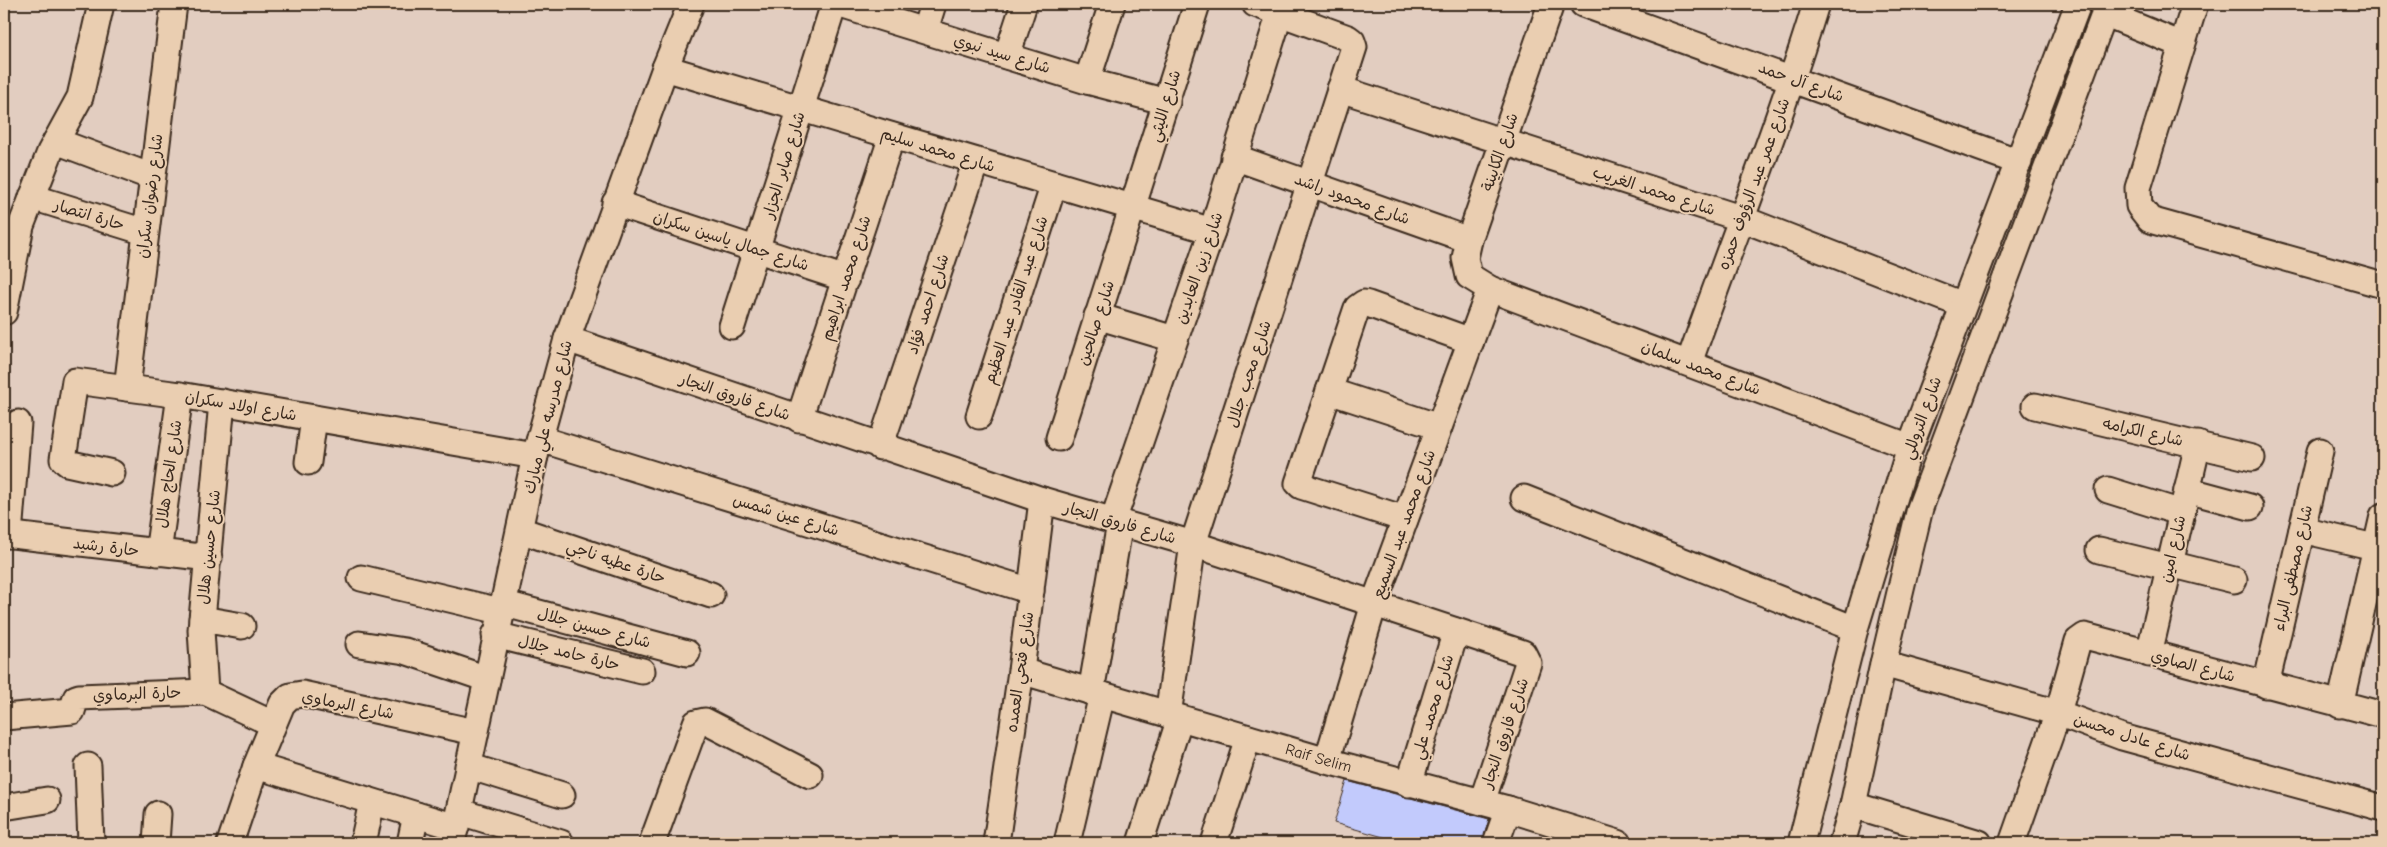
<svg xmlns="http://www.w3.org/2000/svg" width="2387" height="847" font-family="'Comic Neue','Playpen Sans Arabic',sans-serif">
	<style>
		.building { fill: #c2cafc; stroke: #3b2a1e }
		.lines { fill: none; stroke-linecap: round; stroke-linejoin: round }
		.minor-casing { stroke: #3b2a1e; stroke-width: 29 }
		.minor { stroke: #eaceb1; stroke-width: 25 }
		.labels { text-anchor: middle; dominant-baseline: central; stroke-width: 4; stroke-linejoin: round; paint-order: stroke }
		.street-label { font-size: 16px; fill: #3b2a1e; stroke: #eaceb1 }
	</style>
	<rect width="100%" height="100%" fill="#e2cdc0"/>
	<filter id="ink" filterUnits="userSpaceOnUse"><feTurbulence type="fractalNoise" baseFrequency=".02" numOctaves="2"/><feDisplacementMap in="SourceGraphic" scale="10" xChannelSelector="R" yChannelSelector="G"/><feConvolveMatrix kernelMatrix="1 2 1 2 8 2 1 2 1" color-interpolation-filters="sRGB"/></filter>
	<g filter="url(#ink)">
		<path class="building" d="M1347 781 1489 819 1482 843H1384L1387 838 1334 823Z"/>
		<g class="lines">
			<g class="minor-casing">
				<g id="minor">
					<path d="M837 4 1087 81 1167 102"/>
					<path d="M1551 4 1469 240 1465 258 1469 276 1490 289 1910 447"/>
					<path d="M1583 4 2019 162"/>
					<path d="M2195 4 2138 188 2139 206 2150 220 2383 285"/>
					<path d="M2104 13 2182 45"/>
					<path d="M925 30 933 4"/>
					<path d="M1007 56 1024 4"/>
					<path d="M665 68 1212 231"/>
					<path d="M1087 81 1112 4"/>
					<path d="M1340 89 1740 218 1963 305"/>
					<path d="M56 141 152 177"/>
					<path d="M1234 157 1469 240"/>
					<path d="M32 197 145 232"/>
					<path d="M615 203 846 279"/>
					<path d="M4 312 21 226 50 152 80 97 101 4"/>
					<path d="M1097 316 1174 339"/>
					<path d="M732 326 834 4"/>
					<path d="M567 339 1042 500 1193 544 1523 653 1528 663 1482 802"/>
					<path d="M1689 363C1731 243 1779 125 1816 4"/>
					<path d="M127 388 174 4"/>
					<path d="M1329 391 1439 427"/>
					<path d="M2035 406 2252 458"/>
					<path d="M979 416 1054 184"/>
					<path d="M799 419 892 136"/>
					<path d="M1059 438 1197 4"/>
					<path d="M540 439 1031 591"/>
					<path d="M880 447 976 161"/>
					<path d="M308 462 314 418"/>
					<path d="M112 473 67 463 63 459 75 381 180 395 535 456"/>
					<path d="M2108 490 2182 513"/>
					<path d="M2187 490 2250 507"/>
					<path d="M1524 498 1855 629"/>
					<path d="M1405 519 1301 486 1298 483 1357 308 1364 303 1368 304 1471 341"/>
					<path d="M1113 521 1212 231 1280 13"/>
					<path d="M520 530 711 595"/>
					<path d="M2302 530 2383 549"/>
					<path d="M4 534 209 558"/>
					<path d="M9 535 18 423"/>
					<path d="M2099 550 2169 567"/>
					<path d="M158 553 180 395"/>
					<path d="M2170 564 2234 580"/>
					<path d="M361 578 500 611"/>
					<path d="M502 603 687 653"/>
					<path d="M202 619 242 626"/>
					<path d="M495 635 642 671"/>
					<path d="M359 644 405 651 487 679"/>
					<path d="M2149 654 2198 444"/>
					<path d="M1883 664 2058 713 2122 737 2383 808"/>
					<path id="s1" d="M1021 671 1327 761 1508 809 1618 843"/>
					<path d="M2266 685 2320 451"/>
					<path d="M205 692 201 630 222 402"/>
					<path d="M1091 692 1120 523"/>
					<path d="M2340 705 2383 516"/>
					<path d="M1168 715 1193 544 1354 47 1352 41 1348 38 1255 4"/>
					<path d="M4 717 72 711 76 698 79 697 205 692 273 724"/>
					<path d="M1327 761 1374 604 1490 289"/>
					<path d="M88 766 91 843"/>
					<path d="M256 766 456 827"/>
					<path d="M468 766 562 795"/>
					<path d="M1409 784 1456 631"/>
					<path d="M1853 805 1979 843"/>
					<path d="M4 807 47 800"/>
					<path d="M460 812 561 843"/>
					<path d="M156 843 158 814"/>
					<path d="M230 843 256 766 282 704 290 696 302 694 475 732"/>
					<path d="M363 843 372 802"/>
					<path d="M410 843 416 815"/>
					<path d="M452 843 535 456 567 339 665 68 691 4"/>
					<path d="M652 843 696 723 705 721 810 775"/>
					<path d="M996 843 1021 671 1042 500"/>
					<path d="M1067 843 1102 695"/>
					<path d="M1140 843 1180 718"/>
					<path d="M1214 843 1248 738"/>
					<path d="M1496 843 1508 809"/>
					<path d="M1801 843 1855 629 1910 447 2078 4"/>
					<path d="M1842 843 1853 805 1883 664 1920 508 2108 4"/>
					<path d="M2012 843 2058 713 2078 641 2085 636 2383 715"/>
				</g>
			</g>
			<use href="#minor" class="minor"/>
		</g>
	</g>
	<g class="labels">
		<g class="street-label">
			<text transform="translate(1002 54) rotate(17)">شارع سيد نبوي</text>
			<text transform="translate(1801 82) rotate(20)">شارع آل حمد</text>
			<text transform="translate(1165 106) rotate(-73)">شارع الليثي</text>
			<text transform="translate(938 150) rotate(17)">شارع محمد سليم</text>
			<text transform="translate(1500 152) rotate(-71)">شارع الكابينة</text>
			<text transform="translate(784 165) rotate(-73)">شارع صابر الجزار</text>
			<text transform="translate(1754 184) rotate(-70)">شارع عمر عبد الرؤوف حمزه</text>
			<text transform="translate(1654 191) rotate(18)">شارع محمد الغريب</text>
			<text transform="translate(150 196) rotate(-83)">شارع رضوان سكران</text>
			<text transform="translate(1352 199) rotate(20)">شارع محمود راشد</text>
			<text transform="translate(89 215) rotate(17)">حارة انتصار</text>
			<text transform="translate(731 241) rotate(18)">شارع جمال ياسين سكران</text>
			<text transform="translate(1199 268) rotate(-71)">شارع زين العابدين</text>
			<text transform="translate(846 278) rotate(-72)">شارع محمد ابراهيم</text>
			<text transform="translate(1016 300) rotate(-72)">شارع عبد القادر عبد العظيم</text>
			<text transform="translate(928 304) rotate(-72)">شارع احمد فؤاد</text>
			<text transform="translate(1096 323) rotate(-72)">شارع صالحين</text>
			<text transform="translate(1701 368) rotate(21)">شارع محمد سلمان</text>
			<text transform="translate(1249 374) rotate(-72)">شارع محب جلال</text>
			<text transform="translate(735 397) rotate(19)">شارع فاروق النجار</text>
			<text transform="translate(241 406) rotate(10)">شارع اولاد سكران</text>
			<text transform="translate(548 417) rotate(-76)">شارع مدرسه علي مبارك</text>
			<text transform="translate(1922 418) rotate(-70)">شارع التروللي</text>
			<text transform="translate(2143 432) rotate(13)">شارع الكرامه</text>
			<text transform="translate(169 474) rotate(-82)">شارع الحاج هلال</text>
			<text transform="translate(786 515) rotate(17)">شارع عين شمس</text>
			<text transform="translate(1120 523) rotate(16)">شارع فاروق النجار</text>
			<text transform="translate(1404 524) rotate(-70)">شارع محمد عبد السميع</text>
			<text transform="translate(106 547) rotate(7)">حارة رشيد</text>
			<text transform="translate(209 547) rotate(-84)">شارع حسين هلال</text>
			<text transform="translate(2173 549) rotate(-77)">شارع امين</text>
			<text transform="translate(616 562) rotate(19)">حارة عطيه ناجي</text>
			<text transform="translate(2293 568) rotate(-77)">شارع مصطفى البراء</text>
			<text transform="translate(594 628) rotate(15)">شارع حسين جلال</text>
			<text transform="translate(569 653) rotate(14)">حارة حامد جلال</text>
			<text transform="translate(2193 666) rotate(15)">شارع الصاوي</text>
			<text transform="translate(1020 672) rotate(-82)">شارع فتحي العمده</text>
			<text transform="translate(137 694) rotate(-2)">حارة البرماوي</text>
			<text transform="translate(348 705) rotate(11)">شارع البرماوي</text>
			<text transform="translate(1433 707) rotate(-73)">شارع محمد علي</text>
			<text transform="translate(1505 733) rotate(-71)">شارع فاروق النجار</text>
			<text transform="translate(2132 737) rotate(18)">شارع عادل محسن</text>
			<text stroke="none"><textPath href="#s1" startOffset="310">Raif Selim</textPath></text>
		</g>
	</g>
	<rect width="2387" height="847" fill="none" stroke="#eaceb1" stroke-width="20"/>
	<rect x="10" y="10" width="2367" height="827" fill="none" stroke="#3b2a1e" stroke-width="2" filter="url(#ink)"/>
</svg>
